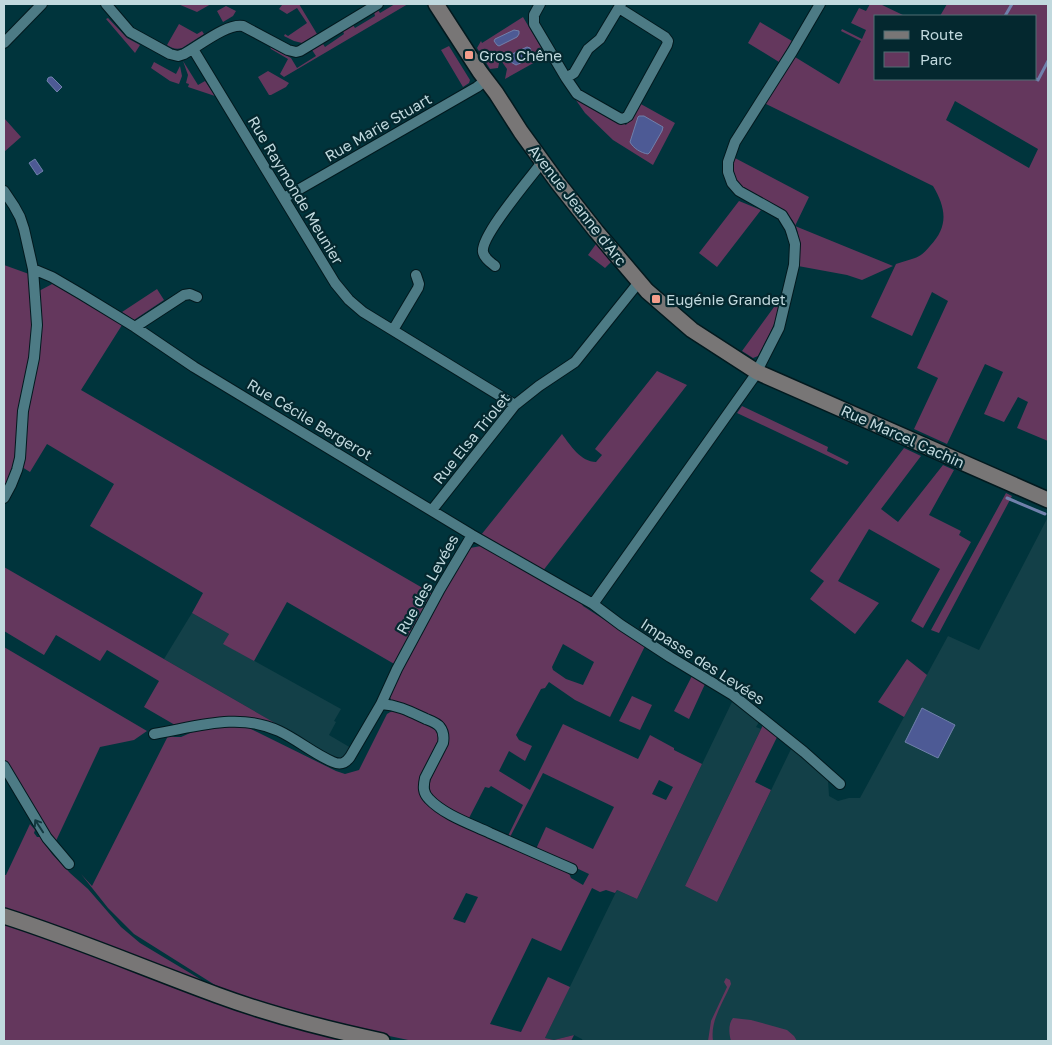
<svg xmlns="http://www.w3.org/2000/svg" width="1052" height="1045" font-family="'Golos Text',sans-serif">
	<style>
		.built { fill: #134048 }
		.green { fill: #64375d; fill-rule: evenodd }
		.water { fill: #4d5a95; stroke: #7080ab }
		.lines { fill: none; stroke-linecap: round; stroke-linejoin: round }
		.stream { stroke: #7080ab; stroke-width: 3 }
		.street-casing { stroke: #02191e; stroke-width: 12 }
		.secondary-casing { stroke: #02191e; stroke-width: 18 }
		.street { stroke: #4d7b85; stroke-width: 10 }
		.secondary { stroke: #787676; stroke-width: 15 }
		.oneway { stroke: #133940 }
		.poi-dot { fill: #f49d8b; stroke: #04282f; stroke-width: 2 }
		.labels { text-anchor: middle; dominant-baseline: central; stroke-width: 4.5; stroke-linejoin: round; paint-order: stroke }
		.poi-label { font-size: 15px; fill: #c1d9de; stroke: #04282f; text-anchor: start }
		.street-label { font-size: 15px; fill: #c1d9de; stroke: #04282f }
	</style>
	<rect width="100%" height="100%" fill="#00343c"/>
	<path class="built" d="M1048 517V1041H583L582 1039 574 1035 554 1040 545 1038 617 890 637 899 732 702 759 722 756 727 761 729 685 886 717 902 792 747 828 780 829 796 838 801 849 798H860L948 636 979 650Z
		M192 613 229 634 224 644 341 709 334 721 336 722 329 735 351 748 343 759 339 760 164 659Z"/>
	<path class="green" d="M178 4H211L197 12Z
		M280 4H299L317 34 302 43 294 41 284 36 285 34 288 36 307 23 297 8 287 14 279 9 282 5Z
		M395 4H408L284 77 280 74 288 59 271 49 270 47 291 58 297 68 316 56 312 50 323 44 325 47 344 34 343 31 353 25 355 28 375 16 374 12 378 10 380 13Z
		M870 4H880L905 16H876V79H1036V16H940L947 4H1048V441L1017 428 1028 402 1018 397 1004 422 984 414 1003 372 985 364 947 444 914 429 938 378 917 368 948 301 932 292 912 336 871 317 896 264C902 262 909 260 915 258 921 256 926 251 930 246 949 226 946 208 933 186L764 103 795 57 839 84 861 41 841 31 842 29 862 39 866 30 851 23 859 8 866 11ZM955 101 1038 149 1029 168 946 120Z
		M226 6 236 11 233 16 223 22 217 11Z
		M523 17 546 56 505 79 507 69 500 59 498 68 490 69 477 48 481 41 482 43Z
		M108 18 127 38 140 45 135 53 106 19Z
		M760 22 792 41 779 62 748 43Z
		M179 24 197 34 202 31 204 34 182 48C176 50 172 48 167 45Z
		M449 46 470 80 469 83 463 87 441 50Z
		M183 61 198 85 205 81 215 96 188 87 189 84 186 83 188 75Z
		M154 62 176 74 180 66 182 76 179 84 170 81 151 68Z
		M268 71 289 83 286 87 271 95H269L258 77Z
		M571 93 626 125 639 103 675 123 653 165 613 140 585 113Z
		M4 118 21 137 4 152Z
		M733 157 809 197 795 226 893 266 862 280 847 275 798 266C800 250 802 225 786 214 775 206 759 203 747 195 741 191 736 182 732 177Z
		M739 201 761 210 717 267 699 253Z
		M596 244 611 262 605 268 588 255Z
		M4 265 29 274 34 332 17 461 4 493Z
		M54 283 122 325 81 390 433 594 396 665 287 602 254 661 223 644 229 634 192 613 203 593 90 526 114 484 47 444 30 472 22 467 37 292Z
		M157 289 164 300 134 320 122 312Z
		M782 296 778 315 770 333 758 356 753 358 742 351Z
		M657 371 687 385 542 572 481 535 562 434C570 445 581 462 596 462L602 455 595 449Z
		M742 406 828 447 827 451 849 462 847 465 737 413Z
		M904 448 921 456 881 509 898 522 943 465 954 470 929 515 961 531 959 535 971 542 923 628 911 621 940 569 869 529 838 581 879 603 855 634 810 599 824 581 810 571Z
		M1006 493 1012 496 939 633 931 630Z
		M481 546 486 548 580 601 583 606 645 646 610 717 575 700 549 682 545 688 541 689 516 735 519 740 532 746 525 761 509 751 499 771 530 790 563 724 638 759 650 735 674 748V750L702 764 637 899 617 890 615 893 606 890 600 892 592 888 561 951 532 938 490 1024 521 1032 548 977 570 987 545 1038 554 1040 574 1035 571 1041H413L351 1028 295 1014 250 1000 215 985 134 934 108 908 81 874 92 886 168 736 175 737H181L204 727 218 725 245 726 336 771 345 774 359 770 387 714C397 708 403 711 413 715 421 718 431 721 438 727 454 742 412 776 423 796L444 816 504 843 534 858 535 855 564 868 568 871 571 878 583 885 589 874 536 849 546 827 593 849 614 807 543 773 510 837 508 836 523 805 491 786 489 788 485 787 469 818C460 814 449 810 441 805 408 782 459 753 446 728 442 720 416 709 406 706 401 704 396 705 392 701 389 697 389 694 390 690L435 605 463 553 470 548ZM563 644 594 662 583 685 566 679 553 670 552 667ZM659 780 673 787 666 800 652 794ZM466 893 478 897 465 923 453 919Z
		M4 567 275 723 273 724 175 725 144 707 159 681 107 650 100 661 56 635 44 655 4 631Z
		M4 647 147 731 134 740 100 747 55 843 4 759Z
		M907 659 927 675 904 717 878 702Z
		M692 676 705 684 689 719 674 711Z
		M632 696 652 705 640 730 619 721Z
		M765 721 779 733 755 782 771 790 717 902 685 886Z
		M30 824 35 830 34 833 37 837H40L52 854 70 873 88 889 121 927 140 943 200 979 204 983 4 911V875H6Z
		M4 921 363 1041H4Z
		M726 978 730 980 731 984C723 1003 710 1020 713 1041H708L711 1021 727 987 724 982Z
		M733 1018 751 1020 787 1030 794 1036 797 1041H731C729 1034 728 1024 733 1018Z"/>
	<path class="water" d="M514 30 519 31V34L517 37 499 46 497 45 494 41 495 39Z
		M527 47 530 48C535 58 523 62 516 65L509 61V57L510 55Z
		M50 77H52L62 87 57 92 47 81 48 78Z
		M639 116H644L663 127 662 131 650 152 648 154C641 153 633 148 630 142L638 117Z
		M35 159 43 171 37 175 29 163Z
		M922 708 955 725 938 758 905 742Z"/>
	<g class="lines">
		<path class="stream" d="M1005 16 1012 4
			M1036 79 1038 80 1048 61
			M1007 498 1045 514"/>
		<g class="street-casing">
			<path id="street" d="M106 4 130 32 170 54 178 56 184 54C199 46 227 23 243 26L288 50 296 52 300 51 378 4
				M540 4 534 15V24L566 78 574 73 588 49 600 39 621 4
				M4 43 42 4
				M193 49 335 283 349 300 363 312 515 405
				M566 78 577 94 621 119 625 118 628 116 667 45 668 41 665 37 619 8
				M4 191 14 206 20 217 24 229 33 269 37 325 34 358 23 411 20 458 17 470 11 485 4 498
				M284 198 477 87 486 80
				M495 266C491 263 484 258 483 252 480 236 532 176 543 161
				M33 269 52 277 81 294 135 327 194 367 472 535 593 604 754 377 779 328 794 265 795 244 792 234 790 228 782 215 739 191 732 183 728 172V162L735 142 792 52 820 4
				M135 327 184 295 190 294 197 297
				M393 330 418 288 419 284 416 275
				M432 510 515 405 539 386 575 362 639 282
				M593 604 621 625 670 657 733 695 804 752 840 784
				M381 704C398 705 411 712 426 719 431 721 437 723 440 727 444 732 444 737 443 743L425 778C423 787 423 793 429 799 444 815 471 824 490 833 517 845 544 857 572 869
				M154 734C196 727 238 712 279 731 298 740 314 754 333 762 340 765 345 764 350 757L381 704 397 669 440 589 472 535
				M4 766 47 838 69 864"/>
		</g>
		<g class="secondary-casing">
			<path id="secondary" d="M436 4 480 72 496 93 521 132 558 183 596 231 647 291 692 330 757 372 1048 500
				M4 916C76 939 146 969 217 995 271 1015 326 1029 382 1041"/>
		</g>
		<use href="#street" class="street"/>
		<use href="#secondary" class="secondary"/>
	</g>
	<defs><path id="oneway-shaft" d="M-6 0H5M1.5-3L5.5 0L1.5 3" fill="none" stroke-width="1.6" stroke-linecap="round" stroke-linejoin="round" transform="scale(1.25)"/></defs>
	<use class="oneway" href="#oneway-shaft" transform="translate(39 826) rotate(-123)"/>
	<g class="poi-dot">
		<rect x="464" y="50" width="10" height="10" rx="2.5"/>
		<rect x="651" y="294" width="10" height="10" rx="2.5"/>
	</g>
	<g class="labels">
		<g class="poi-label">
			<text x="479" y="55">Gros Chêne</text>
			<text x="666" y="299">Eugénie Grandet</text>
		</g>
		<g class="street-label">
			<text transform="translate(378 127) rotate(-30)">Rue Marie Stuart</text>
			<text transform="translate(296 190) rotate(59)">Rue Raymonde Meunier</text>
			<text transform="translate(578 205) rotate(52)">Avenue Jeanne d'Arc</text>
			<text transform="translate(310 419) rotate(31)">Rue Cécile Bergerot</text>
			<text transform="translate(903 436) rotate(24)">Rue Marcel Cachin</text>
			<text transform="translate(471 438) rotate(-51)">Rue Elsa Triolet</text>
			<text transform="translate(427 584) rotate(-61)">Rue des Levées</text>
			<text transform="translate(703 661) rotate(33)">Impasse des Levées</text>
		</g>
	</g>
	<rect width="1052" height="1045" fill="none" stroke="#c1d9de" stroke-width="10"/>
	<rect x="874" y="15" width="162" height="65" fill="#04282f" stroke="#506f75"/>
	<rect x="884" y="31" width="25" height="8" fill="#787676" stroke="#506f75"/>
	<text x="920" y="40" font-size="15" fill="#c1d9de">Route</text>
	<rect x="884" y="52" width="25" height="15" fill="#64375d" stroke="#506f75"/>
	<text x="920" y="65" font-size="15" fill="#c1d9de">Parc</text>
</svg>
